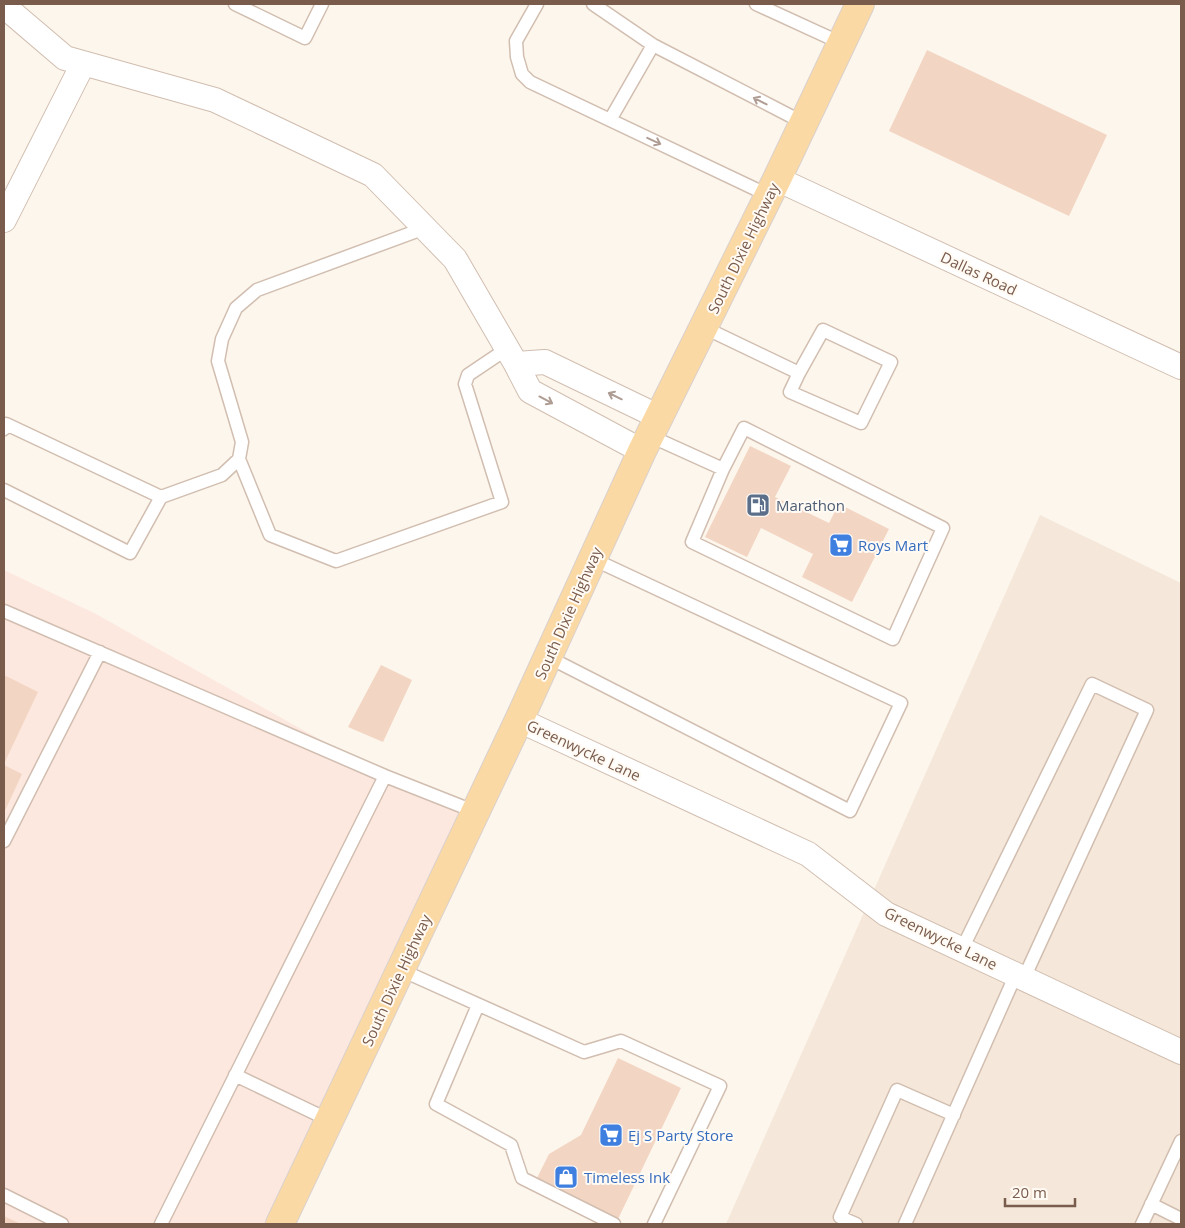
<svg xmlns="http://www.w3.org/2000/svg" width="1185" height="1228" font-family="'Open Sans',sans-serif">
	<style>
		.residential { fill: #f5e8da }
		.commercial { fill: #fde8e0 }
		.building { fill: #f3d5c3 }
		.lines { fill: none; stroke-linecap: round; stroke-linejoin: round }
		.lane-casing { stroke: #d1beb0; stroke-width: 15 }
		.street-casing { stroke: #d1beb0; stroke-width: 26 }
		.primary-casing { stroke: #dad1cd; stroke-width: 30 }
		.lane { stroke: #fff; stroke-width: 12 }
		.street { stroke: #fff; stroke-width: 24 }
		.primary { stroke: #fbd9a5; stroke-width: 28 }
		.oneway { stroke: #af9d94 }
		.labels { text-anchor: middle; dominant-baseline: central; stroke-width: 4; stroke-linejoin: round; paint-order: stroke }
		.street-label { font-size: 15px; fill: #7a5c4d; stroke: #fffaf3 }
		.service-label { font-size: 15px; fill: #4e5e75; stroke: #fffaf3; text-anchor: start }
		.shop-label { font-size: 15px; fill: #366cbe; stroke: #fffaf3; text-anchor: start }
	</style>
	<rect width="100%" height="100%" fill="#fdf6ec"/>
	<path class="residential" d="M1040 515 1181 583V1224H726Z"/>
	<path class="commercial" d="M4 570 96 614 385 776 476 812 280 1224H4Z"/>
	<path class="building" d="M927 50 1107 135 1069 216 889 131Z
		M750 446 791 466 775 497 829 523 839 504 889 529 852 602 802 577 813 554 761 528 747 557 705 537Z
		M381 665 412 680 383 742 348 727Z
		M4 675 38 692 4 764Z
		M4 765 22 774 4 813Z
		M618 1058 681 1088 618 1219 536 1180 549 1154 581 1135Z
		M4 1216 21 1224H4Z"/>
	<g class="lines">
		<g class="lane-casing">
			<path id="lane" d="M235 4 305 38 322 4
				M537 4 516 41 517 57 522 74 530 82 768 195
				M593 4 653 45 804 123
				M756 4 841 43
				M610 120 653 45
				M425 228 257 290 236 308 222 339 218 361 242 442 239 459 270 535 336 561 502 502 465 384 468 375 508 348
				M703 327 799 373 823 330 891 362 861 423 790 392 799 373
				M4 429 6 424 161 497
				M650 436 723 469 744 428 943 528 893 639 692 542 723 469
				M4 490 130 553 161 497 222 475 239 459
				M4 611 385 776 476 812
				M548 657 850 811 901 703 593 559
				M4 841 100 652
				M962 949 1092 684 1147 710 1024 978
				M401 970 584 1052 621 1041 720 1086 654 1224
				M478 1005 436 1104 511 1145 522 1178 614 1224
				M235 1075 329 1120
				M4 1195 62 1224
				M1151 1204 1181 1219
				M161 1224 385 776
				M856 1224 840 1217 897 1090 954 1115
				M905 1224 1016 974
				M1142 1224 1181 1141"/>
		</g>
		<g class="street-casing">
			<path id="street" d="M4 6 65 58 215 100 373 175 455 259 516 364 530 391 642 451
				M777 179 1181 367
				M4 220 83 64
				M516 364 545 362 659 417
				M519 720 808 854 886 914 1181 1052"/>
		</g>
		<g class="primary-casing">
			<path id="primary" d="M280 1224 519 720 642 451 777 179 860 4"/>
		</g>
		<use href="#lane" class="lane"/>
		<use href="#street" class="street"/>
		<use href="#primary" class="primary"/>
	</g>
	<defs><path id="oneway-shaft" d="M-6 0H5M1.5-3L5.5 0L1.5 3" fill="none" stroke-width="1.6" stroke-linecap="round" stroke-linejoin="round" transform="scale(1.25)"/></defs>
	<g class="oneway">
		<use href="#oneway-shaft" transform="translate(760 101) rotate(-153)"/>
		<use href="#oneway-shaft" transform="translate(654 141) rotate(25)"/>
		<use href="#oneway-shaft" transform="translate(615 396) rotate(-154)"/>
		<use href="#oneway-shaft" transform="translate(546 400) rotate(28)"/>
	</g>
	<defs>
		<g id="fuel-square" transform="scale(1.25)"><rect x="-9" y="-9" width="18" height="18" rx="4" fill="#5c6f8a" stroke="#fffaf3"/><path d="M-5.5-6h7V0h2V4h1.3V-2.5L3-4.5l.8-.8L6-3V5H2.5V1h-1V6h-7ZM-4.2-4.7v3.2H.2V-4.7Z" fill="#fff"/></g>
		<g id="supermarket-square" transform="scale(1.25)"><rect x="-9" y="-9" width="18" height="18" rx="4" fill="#3f7fe0" stroke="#fffaf3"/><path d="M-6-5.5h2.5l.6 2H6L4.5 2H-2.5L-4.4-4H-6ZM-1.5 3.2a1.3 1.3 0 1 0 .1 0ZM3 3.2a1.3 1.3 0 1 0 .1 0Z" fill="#fff"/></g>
		<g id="shop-square" transform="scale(1.25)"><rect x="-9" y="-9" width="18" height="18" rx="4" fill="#3f7fe0" stroke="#fffaf3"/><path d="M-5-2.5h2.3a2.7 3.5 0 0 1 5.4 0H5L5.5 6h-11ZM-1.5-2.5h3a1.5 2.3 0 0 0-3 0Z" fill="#fff"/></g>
	</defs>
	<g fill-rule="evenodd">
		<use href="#fuel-square" x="758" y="505"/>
		<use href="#supermarket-square" x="841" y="545"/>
		<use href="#supermarket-square" x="611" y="1135"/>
		<use href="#shop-square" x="566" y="1177"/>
	</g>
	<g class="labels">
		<g class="street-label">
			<text transform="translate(743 248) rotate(-64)">South Dixie Highway</text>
			<text transform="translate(979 273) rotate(25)">Dallas Road</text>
			<text transform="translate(568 613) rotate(-66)">South Dixie Highway</text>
			<text transform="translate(584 750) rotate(25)">Greenwycke Lane</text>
			<text transform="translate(941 938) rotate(26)">Greenwycke Lane</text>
			<text transform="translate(396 980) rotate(-65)">South Dixie Highway</text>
		</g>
		<g class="service-label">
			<text x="776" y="505">Marathon</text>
		</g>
		<g class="shop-label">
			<text x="858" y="545">Roys Mart</text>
			<text x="628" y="1135">Ej S Party Store</text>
			<text x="584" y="1177">Timeless Ink</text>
		</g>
	</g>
	<rect width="1185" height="1228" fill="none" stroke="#7a5c4d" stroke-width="10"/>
	<path d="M1005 1198v8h70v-8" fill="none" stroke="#7a5c4d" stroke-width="2.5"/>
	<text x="1012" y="1198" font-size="15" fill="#7a5c4d" stroke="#fffaf3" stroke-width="4" paint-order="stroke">20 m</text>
</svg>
